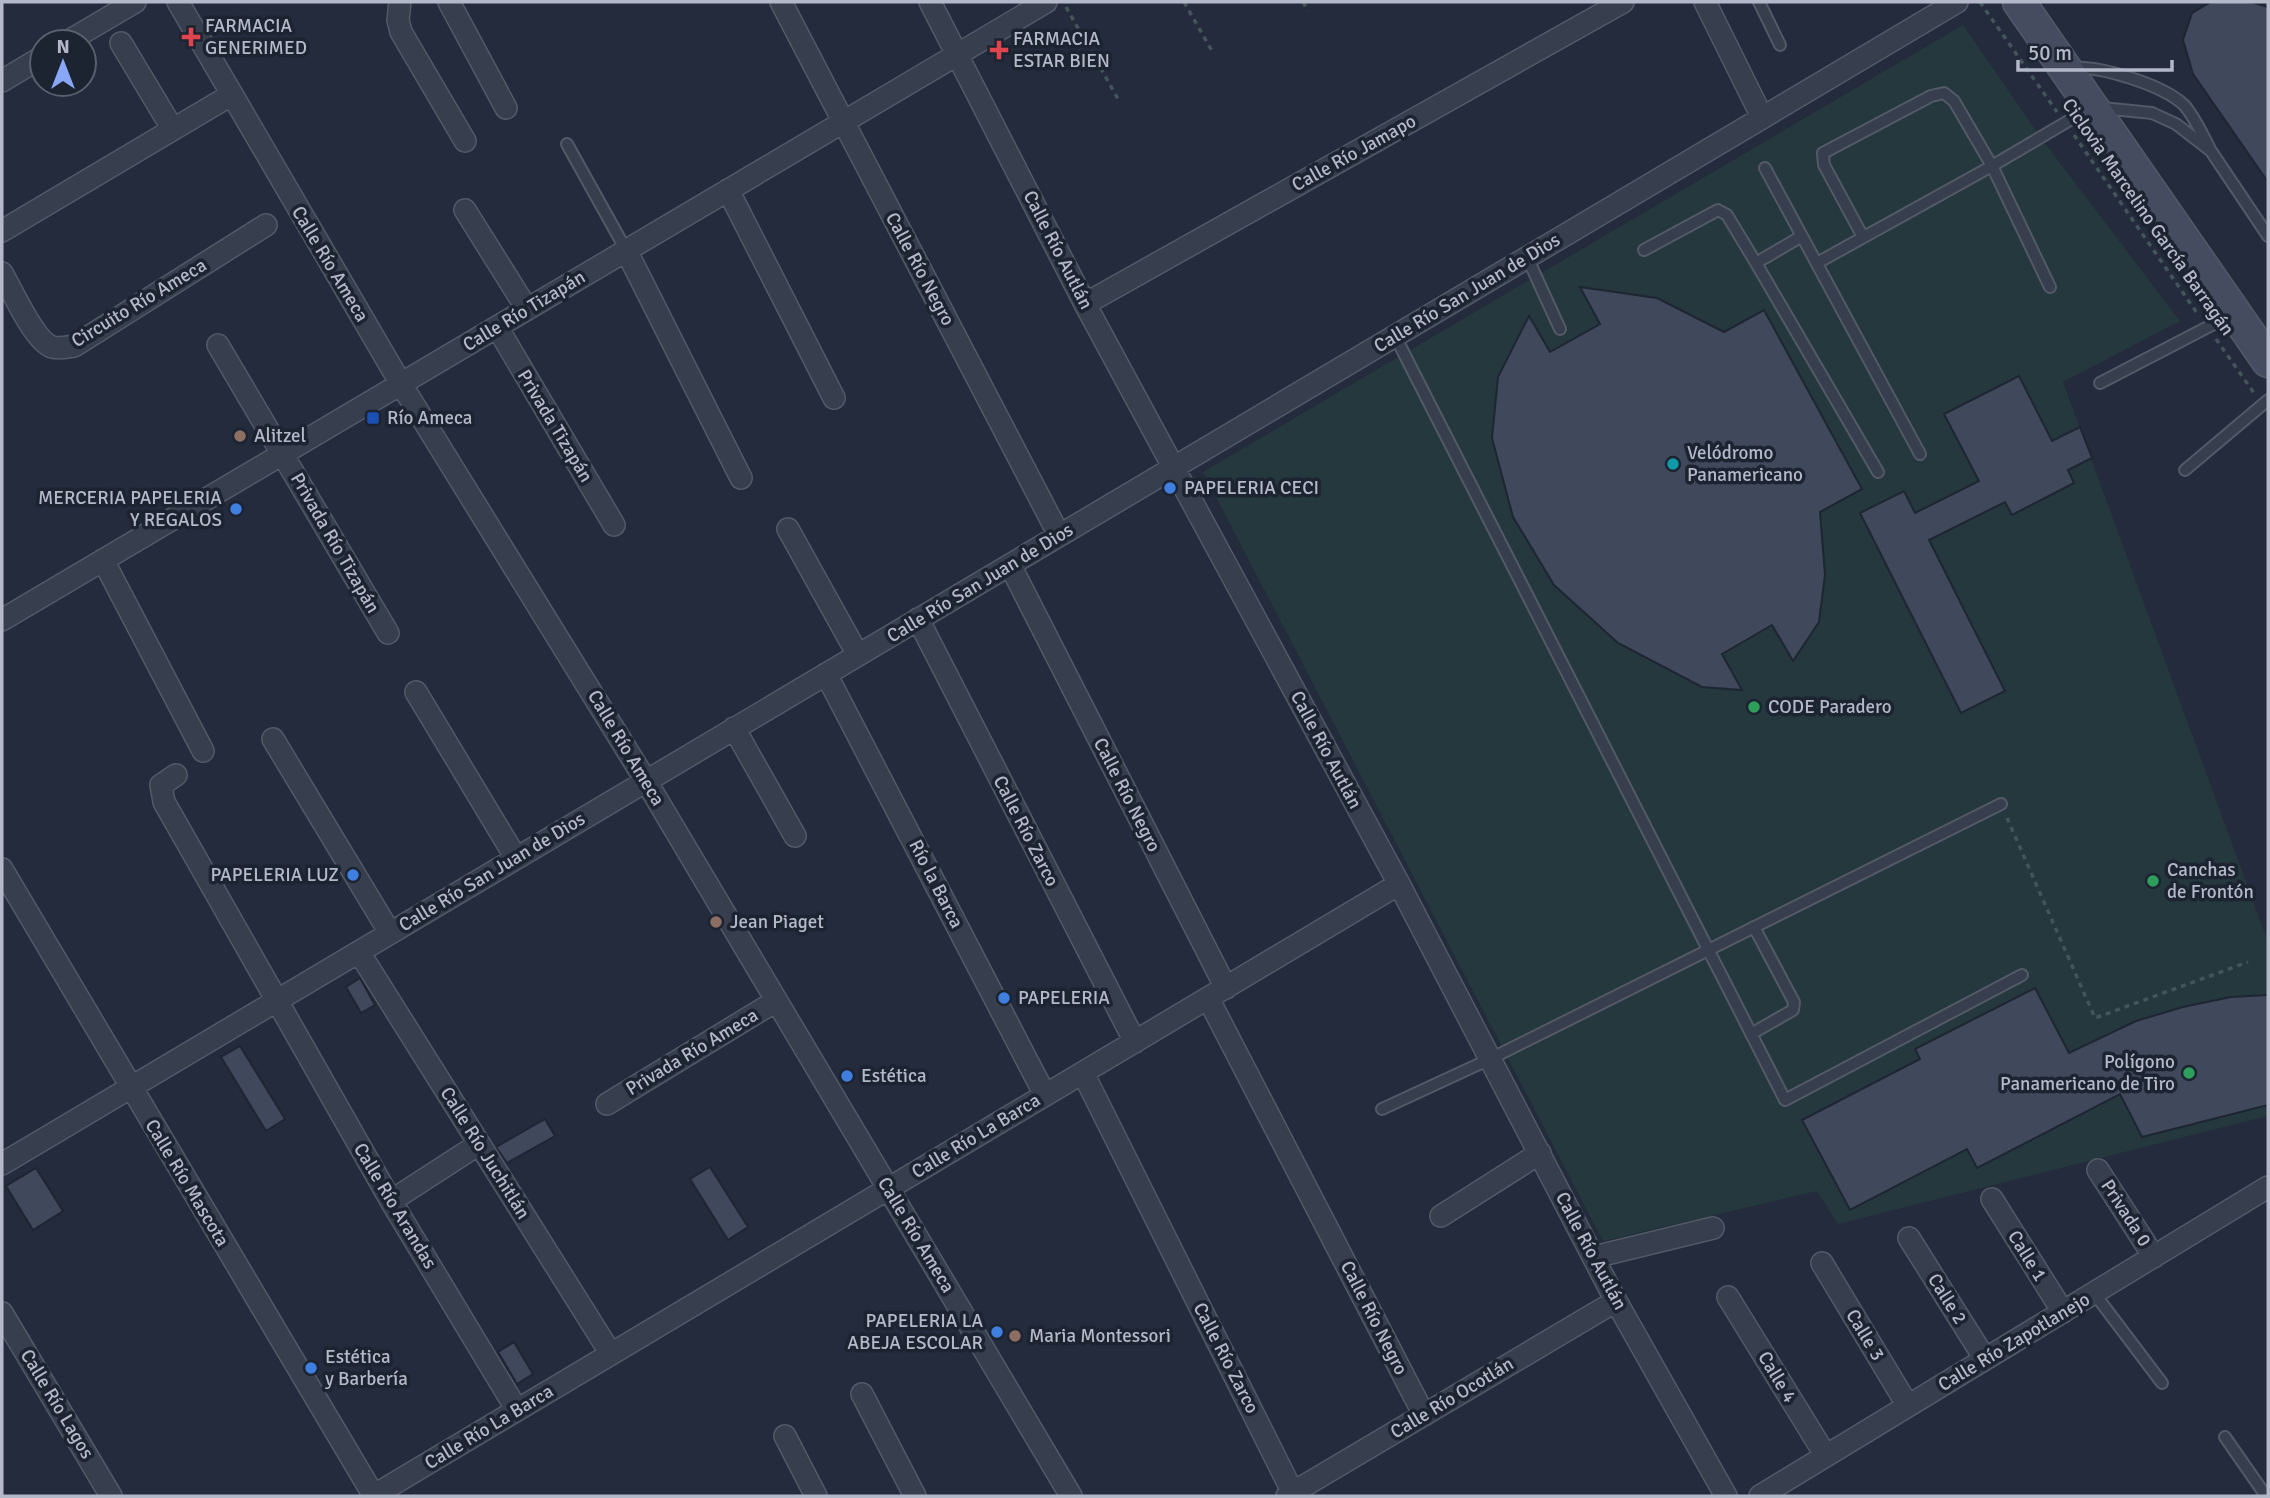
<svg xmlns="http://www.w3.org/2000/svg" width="2270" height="1498" font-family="Signika,sans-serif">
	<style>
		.green { fill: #25383d }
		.building { fill: #40495b; stroke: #1e2533; stroke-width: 2 }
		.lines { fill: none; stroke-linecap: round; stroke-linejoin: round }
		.lane-casing { stroke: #525967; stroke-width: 14 }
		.street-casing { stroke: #525967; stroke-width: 24 }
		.secondary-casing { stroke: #525967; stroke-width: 35 }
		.path { stroke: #43555b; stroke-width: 3.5; stroke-dasharray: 5 5; stroke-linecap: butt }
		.lane { stroke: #373e4d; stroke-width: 10 }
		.street { stroke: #373e4d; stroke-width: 21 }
		.secondary { stroke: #454c60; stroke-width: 32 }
		.health-dot { fill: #e0444e; stroke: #1c2331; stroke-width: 2.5 }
		.transit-dot { fill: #1a4fb4; stroke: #1c2331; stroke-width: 2.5 }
		.education-dot { fill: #8d6e63; stroke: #1c2331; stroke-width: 2.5 }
		.culture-dot { fill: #0f9aa8; stroke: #1c2331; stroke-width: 2.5 }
		.shop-dot { fill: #3f7fe0; stroke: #1c2331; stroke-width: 2.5 }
		.leisure-dot { fill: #2e9e5b; stroke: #1c2331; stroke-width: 2.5 }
		.labels { text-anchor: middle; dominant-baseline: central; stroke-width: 7; stroke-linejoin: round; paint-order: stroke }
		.poi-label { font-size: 19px; fill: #b3b9c8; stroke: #1c2331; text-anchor: start }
		.street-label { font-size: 19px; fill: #b3b9c8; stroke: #1c2331 }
	</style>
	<rect width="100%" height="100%" fill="#232b3c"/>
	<path class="green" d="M1963 25 2041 138 2180 321 2063 382 2268 942V1116L1838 1224 1817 1191 1603 1241 1203 472Z"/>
	<path class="building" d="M2211 2H2251L2268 7V182L2193 74 2183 40 2192 13Z
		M1580 287 1657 298 1724 332 1764 310 1862 489 1820 512 1825 575 1819 622 1793 661 1772 625 1722 654 1742 690 1702 687 1618 643 1554 585 1513 517 1492 438 1498 377 1529 316 1550 352 1600 324Z
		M2019 376 2052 441 2080 427 2092 458 2068 470 2074 483 2012 515 2005 502 1929 540 2005 691 1961 713 1860 513 1904 491 1915 513 1979 481 1944 414Z
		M360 978 375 1005 361 1013 346 987Z
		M2035 988 2069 1053 2136 1021 2183 1007 2231 997 2268 995V1105L2142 1137 2120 1094 1977 1168 1967 1149 1850 1210 1802 1120 1920 1059 1915 1049Z
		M240 1046 285 1119 266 1131 221 1057Z
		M545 1119 555 1136 507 1163 496 1147Z
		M710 1167 748 1227 728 1240 690 1179Z
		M36 1168 63 1211 33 1230 6 1186Z
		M514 1342 533 1374 517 1384 498 1352Z"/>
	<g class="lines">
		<g class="lane-casing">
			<path id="lane" d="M1759 2 1780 45
				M2072 68C2099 65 2163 85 2184 105 2194 116 2202 134 2209 147
				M567 144 626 250
				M1765 168 1920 454
				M1863 237 1824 165 1823 153 1931 96 1944 93 1954 101 1992 166 2050 287
				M1644 250 1718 210 1727 215 1756 263 1802 236
				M1527 257 1560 329
				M1756 263 1878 472
				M1817 263 1992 166 2092 107 2152 113 2176 124 2211 151 2268 236
				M1395 336 1785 1100 2022 975
				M2100 383 2231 315
				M2185 470 2268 400
				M1751 1034 1793 1010 1794 1002 1754 927
				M1382 1109 1490 1059 2001 804
				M2094 1293 2162 1383
				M2225 1437 2266 1496"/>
		</g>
		<g class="street-casing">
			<path id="street" d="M178 2 401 384 646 781 1071 1496
				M400 2 398 20 401 32 465 141
				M449 2 506 108
				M781 2 1059 535
				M930 2 1085 304 1399 884 1616 1301 1726 1496
				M1705 2 1762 117
				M67 42 135 2
				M121 43 172 128
				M2 81 42 57
				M728 190 834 398
				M465 210 527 309
				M2 231 231 95
				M626 250 741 478
				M2 273C12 290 34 341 52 347 59 349 67 347 74 346L266 225
				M1085 304 1623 2
				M497 327 614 525
				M218 345 388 633
				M788 529 858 655
				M103 560 203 751
				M1010 565 1226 988
				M918 619 1135 1042
				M2 620 1046 2
				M826 674 1045 1095
				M416 692 516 858
				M734 728 795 836
				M273 739 390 933
				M176 775 161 785 164 802 391 1201 517 1410
				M2 869 374 1496
				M359 952 611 1354
				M1208 998 1424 1415
				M1083 1073 1293 1493
				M607 1104 776 1001
				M2 1164 1957 2
				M2098 1170 2154 1257
				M1992 1199 2063 1312
				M391 1201 479 1144
				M1441 1216 1540 1153
				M1909 1238 1985 1359
				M1594 1257 1713 1228
				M1822 1263 1908 1406
				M1728 1297 1826 1456
				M2 1313 111 1496
				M862 1394 915 1496
				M785 1436 816 1496
				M373 1496 1399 884
				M1287 1496 1616 1301
				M1760 1496 2268 1187"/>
		</g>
		<g class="secondary-casing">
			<path id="secondary" d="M2019 2 2268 361"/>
		</g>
		<path class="path" d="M1184 2 1212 51
			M1303 2 1308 11
			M1980 2 2057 112
			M1066 7 1118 99
			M2074 135 2199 316
			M2216 339 2254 393
			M2007 818 2095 1018 2248 962"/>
		<use href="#lane" class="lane"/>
		<use href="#street" class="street"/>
		<use href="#secondary" class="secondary"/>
	</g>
	<g class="health-dot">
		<path d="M187.5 26.5h7v7h7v7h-7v7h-7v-7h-7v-7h7z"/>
		<path d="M995.5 39.5h7v7h7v7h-7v7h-7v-7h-7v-7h7z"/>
	</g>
	<rect class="transit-dot" x="366" y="411" width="14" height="14" rx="3.5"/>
	<g class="education-dot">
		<circle cx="240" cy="436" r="7"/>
		<circle cx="716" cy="922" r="7"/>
		<circle cx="1015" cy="1336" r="7"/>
	</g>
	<circle class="culture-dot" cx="1673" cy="464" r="7"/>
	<g class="shop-dot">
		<circle cx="1170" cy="488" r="7"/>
		<circle cx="236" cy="509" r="7"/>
		<circle cx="353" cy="875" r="7"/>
		<circle cx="1004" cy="998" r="7"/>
		<circle cx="847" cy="1076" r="7"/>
		<circle cx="997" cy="1332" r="7"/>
		<circle cx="311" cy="1368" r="7"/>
	</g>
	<g class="leisure-dot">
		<circle cx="1754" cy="707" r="7"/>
		<circle cx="2153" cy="881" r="7"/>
		<circle cx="2189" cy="1073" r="7"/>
	</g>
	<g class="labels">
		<g class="poi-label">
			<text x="205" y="26">FARMACIA<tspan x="205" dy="22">GENERIMED</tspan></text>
			<text x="1013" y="39">FARMACIA<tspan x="1013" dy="22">ESTAR BIEN</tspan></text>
			<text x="387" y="418">Río Ameca</text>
			<text x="254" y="436">Alitzel</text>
			<text x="1687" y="453">Velódromo<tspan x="1687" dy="22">Panamericano</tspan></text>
			<text x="1184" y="488">PAPELERIA CECI</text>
			<text x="222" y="498" text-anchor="end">MERCERIA PAPELERIA<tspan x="222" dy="22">Y REGALOS</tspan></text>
			<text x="1768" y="707">CODE Paradero</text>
			<text x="2167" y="870">Canchas<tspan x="2167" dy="22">de Frontón</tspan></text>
			<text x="339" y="875" text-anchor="end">PAPELERIA LUZ</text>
			<text x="730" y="922">Jean Piaget</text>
			<text x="1018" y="998">PAPELERIA</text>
			<text x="2175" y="1062" text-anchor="end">Polígono<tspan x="2175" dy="22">Panamericano de Tiro</tspan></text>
			<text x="861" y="1076">Estética</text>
			<text x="983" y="1321" text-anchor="end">PAPELERIA LA<tspan x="983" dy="22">ABEJA ESCOLAR</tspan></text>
			<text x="1029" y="1336">Maria Montessori</text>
			<text x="325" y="1357">Estética<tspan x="325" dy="22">y Barbería</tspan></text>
		</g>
		<g class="street-label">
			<text transform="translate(1354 153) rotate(-29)">Calle Río Jamapo</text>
			<text transform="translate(2148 217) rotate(55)">Ciclovia Marcelino García Barragán</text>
			<text transform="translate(1058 250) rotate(63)">Calle Río Autlán</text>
			<text transform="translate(330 264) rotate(59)">Calle Río Ameca</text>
			<text transform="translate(920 269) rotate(62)">Calle Río Negro</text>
			<text transform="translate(1467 293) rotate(-31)">Calle Río San Juan de Dios</text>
			<text transform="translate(139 303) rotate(-31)">Circuito Río Ameca</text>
			<text transform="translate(524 311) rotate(-31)">Calle Río Tizapán</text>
			<text transform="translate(555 426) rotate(59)">Privada Tizapán</text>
			<text transform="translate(335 543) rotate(60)">Privada Río Tizapán</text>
			<text transform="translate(980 583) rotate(-31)">Calle Río San Juan de Dios</text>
			<text transform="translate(626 748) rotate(59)">Calle Río Ameca</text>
			<text transform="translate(1326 750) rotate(62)">Calle Río Autlán</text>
			<text transform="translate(1127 795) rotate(63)">Calle Río Negro</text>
			<text transform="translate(1026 831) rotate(63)">Calle Río Zarco</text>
			<text transform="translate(492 872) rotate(-31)">Calle Río San Juan de Dios</text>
			<text transform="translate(936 884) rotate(63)">Río la Barca</text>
			<text transform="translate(692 1052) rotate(-31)">Privada Río Ameca</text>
			<text transform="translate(976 1136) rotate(-31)">Calle Río La Barca</text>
			<text transform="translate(485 1153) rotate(58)">Calle Río Juchitlán</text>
			<text transform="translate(187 1183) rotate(59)">Calle Río Mascota</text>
			<text transform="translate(395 1206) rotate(59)">Calle Río Arandas</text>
			<text transform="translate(2126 1213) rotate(57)">Privada 0</text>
			<text transform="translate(916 1235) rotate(59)">Calle Río Ameca</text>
			<text transform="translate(1591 1251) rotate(62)">Calle Río Autlán</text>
			<text transform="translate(2027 1256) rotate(58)">Calle 1</text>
			<text transform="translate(1947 1299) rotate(58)">Calle 2</text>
			<text transform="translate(1374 1318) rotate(63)">Calle Río Negro</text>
			<text transform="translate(1865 1335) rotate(59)">Calle 3</text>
			<text transform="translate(2014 1342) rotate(-31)">Calle Río Zapotlanejo</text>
			<text transform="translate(1226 1358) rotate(63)">Calle Río Zarco</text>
			<text transform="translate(1777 1377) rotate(59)">Calle 4</text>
			<text transform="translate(1452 1398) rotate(-31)">Calle Río Ocotlán</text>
			<text transform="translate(57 1404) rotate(59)">Calle Río Lagos</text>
			<text transform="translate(489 1427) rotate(-31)">Calle Río La Barca</text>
		</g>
	</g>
	<rect width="2270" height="1498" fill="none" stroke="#b3b9c8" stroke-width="7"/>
	<g transform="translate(63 63)"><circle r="33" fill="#1c2331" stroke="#585f6d" stroke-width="2"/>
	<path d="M0-5L12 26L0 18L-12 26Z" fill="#89a7f7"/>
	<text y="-10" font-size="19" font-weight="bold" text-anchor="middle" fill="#b3b9c8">N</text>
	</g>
	<path d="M2018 60v10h154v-10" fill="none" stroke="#b3b9c8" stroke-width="3.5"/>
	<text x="2028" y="60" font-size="21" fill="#b3b9c8" stroke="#1c2331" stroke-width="5" paint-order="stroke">50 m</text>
</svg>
